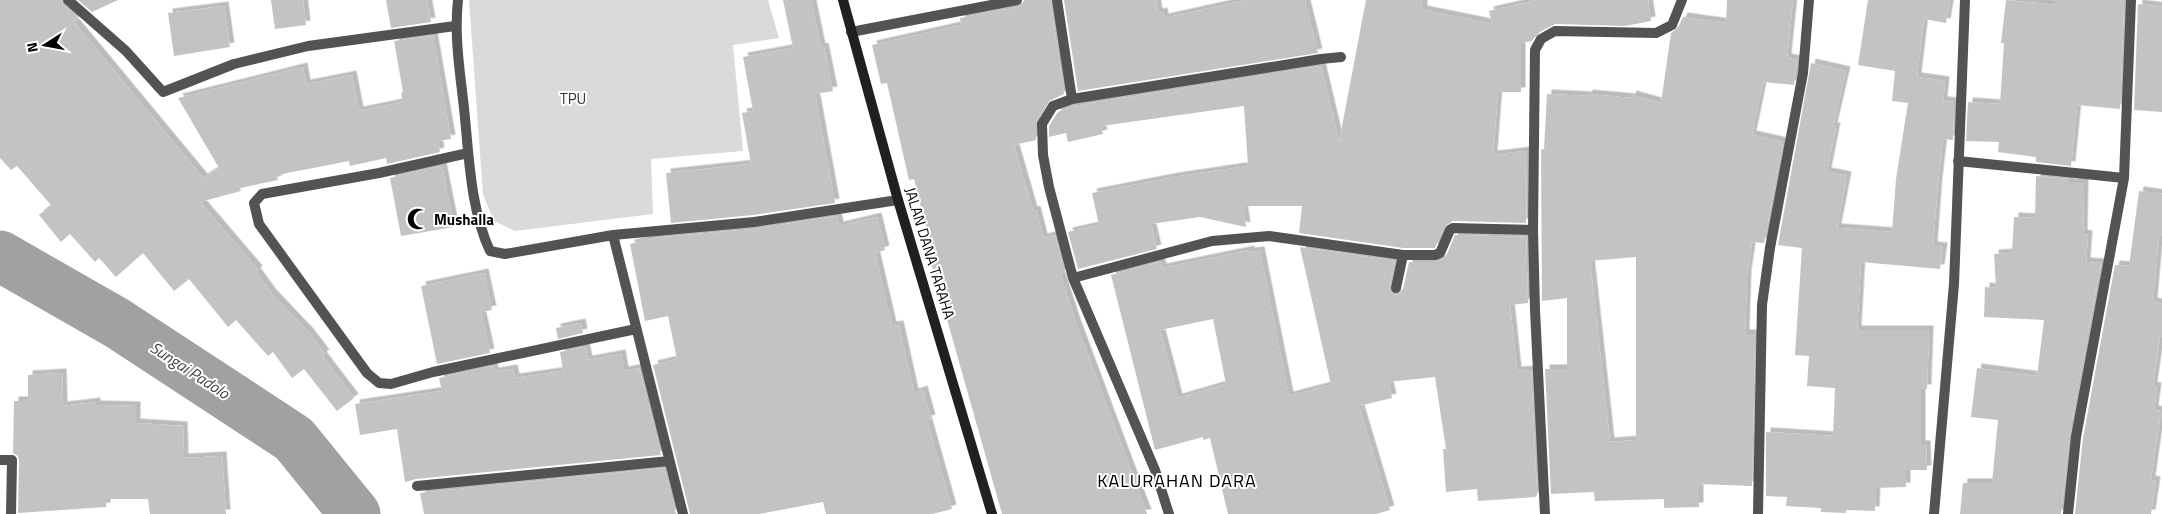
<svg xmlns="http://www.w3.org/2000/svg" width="2162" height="514" font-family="'Titillium Web',sans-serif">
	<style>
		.green { fill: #dadada }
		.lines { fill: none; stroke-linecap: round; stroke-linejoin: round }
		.river { stroke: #a1a1a1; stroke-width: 51 }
		.building { fill: #c3c3c3; fill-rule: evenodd; filter: url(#shadow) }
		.street { stroke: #535353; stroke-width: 10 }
		.secondary { stroke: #202020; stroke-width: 10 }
		.labels { text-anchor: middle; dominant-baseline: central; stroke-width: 4; stroke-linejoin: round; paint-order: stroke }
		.park-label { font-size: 15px; fill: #313131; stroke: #fff }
		.poi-label { font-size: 15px; font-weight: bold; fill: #000; stroke: #fff; text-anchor: start }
		.street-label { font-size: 15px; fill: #000; stroke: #fff }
		.water-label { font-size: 16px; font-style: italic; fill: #424242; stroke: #fff }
		.quarter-label { font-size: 18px; letter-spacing: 1px; fill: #000; stroke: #fff }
	</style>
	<defs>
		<filter id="shadow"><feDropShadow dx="4.5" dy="-4.5" stdDeviation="0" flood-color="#0004"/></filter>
	</defs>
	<rect width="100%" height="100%" fill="#fff"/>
	<path class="green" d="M469 0H768L779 38 733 45 743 151 651 159 653 214 515 231 494 221 483 195Z"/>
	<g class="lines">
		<path class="river" d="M0 256 117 323 294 439 355 514"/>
	</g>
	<path class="building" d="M0 0H61L63 5 79 19 73 21 203 178 219 168 178 98 303 67 306 84 352 75 359 111 403 102 401 93 403 92 394 41 433 36 451 139 438 141 440 152 387 164 386 158 350 166 349 161 277 175 278 180 240 188 241 191 200 202 258 270 256 272 272 294 309 333 325 354 322 356 354 398 337 411 304 369 292 378 273 352 268 356 236 320 228 327 189 279 174 291 143 253 116 277 99 258 95 262 70 234 61 242 39 215 51 205 17 166 11 170 0 158Z
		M78 0H118L92 12Z
		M271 0H303L306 25 275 29Z
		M386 0H427L431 22 391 28Z
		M783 0H811L821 48 824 47 833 91 815 94 835 203 753 215 671 223 666 173 751 164 742 113 753 111 743 57 793 48Z
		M1024 0H1050L1064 94 1047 102 1036 121V140L1014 145 1033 211 1036 210 1043 238 1055 235 1064 272 1060 274 1077 326 1147 514H1002L926 245 930 244 914 179 909 180 887 83 881 84 872 45 961 25 960 18 1018 7 1022 5Z
		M1064 0H1156L1158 13 1163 12 1164 18 1246 0H1305L1318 53 1078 91Z
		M1366 0H1423V10L1492 24 1489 11 1537 0H1648L1651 21 1625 26 1555 24 1538 33 1532 41 1521 43V92H1498L1493 155 1527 151 1526 223 1453 221 1444 227 1435 248H1403L1299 233 1302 206H1243L1246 227 1200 217 1151 224 1157 249 1078 269 1068 232 1099 225 1092 193 1174 177 1248 166 1244 106 1101 126 1103 134 1068 142 1066 133 1049 137V126L1058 112 1074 106 1321 66 1339 142Z
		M1727 0H1793L1787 58 1797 60 1794 85 1763 82 1752 135 1783 142 1764 243 1752 242 1747 274 1745 334H1755L1752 486 1699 484V507L1664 508V499L1595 501 1594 492 1551 494 1545 369H1567V298L1542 301 1541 150 1544 149 1547 94 1588 96V94L1631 98 1632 95 1661 103 1671 33 1678 28 1683 17 1726 23ZM1636 257V440L1610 442 1590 261Z
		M1868 0H1950L1946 23 1924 19 1917 77 1945 81 1943 101 1954 102 1953 140 1943 139 1938 182 1933 246 1943 247 1940 269 1861 262 1857 330H1929L1927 389H1921V445H1926L1927 470H1906V487L1876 488 1875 511 1846 510V513L1821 512V508L1786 506 1787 497 1766 496V432L1833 436 1835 388 1807 386 1809 356 1795 355 1802 248 1778 245 1811 63 1846 71 1833 127H1836L1827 172 1847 176 1837 228 1892 232 1896 179 1908 103 1892 101 1895 71 1858 65Z
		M2006 0 2056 5V0H2119L2124 2 2120 109 2077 105 2071 166 2036 162V157L1998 152 1999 142 1966 141 1968 102 2000 104 2004 43H2001Z
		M2138 4 2162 7V112L2134 110Z
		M224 6 230 47 174 56 168 13Z
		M442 166 454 227 401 236 390 178Z
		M2036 176 2069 179V183H2084L2083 234 2088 235 2086 262 2101 263 2069 436 2061 514H1960L1963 483H1992L1998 420 1971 417 1977 368 2037 376 2044 320 1984 317 1985 287 1996 288 1994 254 2012 253 2014 217 2035 218Z
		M2139 191 2162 194V236H2159L2153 302 2162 304V337H2160L2153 386 2157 387 2154 410 2161 411 2151 480 2156 481 2151 514H2075L2083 438 2115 265 2129 266Z
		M837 216 839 226 877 217 885 250 875 253 892 326 899 325 914 393 923 390 931 419 927 420 952 509 932 514H826L823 502 759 514H690L653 365 677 359 668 316 645 321 630 244 661 237 755 229Z
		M1455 235 1526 237 1528 303 1510 305 1517 371 1531 370 1537 495 1535 497 1478 501 1477 489 1446 492 1443 449H1446L1435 377 1388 382 1392 398 1359 406 1390 510 1376 514H1228L1210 438 1203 440V437L1155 450 1111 275 1160 262 1162 268 1250 250V252L1260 251 1289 396 1331 385 1300 247 1395 261 1389 290 1392 293 1398 295 1403 289 1409 262H1435L1443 259 1446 256ZM1213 319 1226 384 1178 398 1160 330Z
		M484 273 492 310 481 312 490 353 437 364 421 286Z
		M581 323 583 333 558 339 556 328Z
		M585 347 588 360 621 354 624 371 639 368 661 455 416 479 405 482 397 429 360 435 355 404 442 391 439 378 493 366 494 372 513 369 515 378 563 371 560 352Z
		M62 373 63 406 96 402V405L136 406V423L183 426 184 458 222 456 226 514H150L148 499H106V507L18 513 19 460 18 456 13 453 14 401H28V375Z
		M664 468 676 514H424L420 493Z"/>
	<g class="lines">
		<path class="street" d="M68 0 126 51 163 92 234 64 308 46 455 26
			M458 0C454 36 460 72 464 108 469 155 470 208 490 251L505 254 613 235 683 514
			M1057 0 1072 99 1053 106 1042 124 1043 155 1049 187 1073 278 1155 470 1169 514
			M851 32 1017 0
			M1072 99 1321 59 1341 57
			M468 153 379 173 262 194 254 203 259 224 367 373 379 383 391 384 433 372 636 329
			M1958 161 2124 178
			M613 235 754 222 898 200
			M1073 278 1212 241 1269 236 1403 255H1435L1440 253 1450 230 1453 228 1533 230
			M1396 288 1403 255
			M0 460H12L11 514
			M417 486 669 461
			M1545 514 1535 310 1533 230 1535 50 1541 39 1555 31 1656 33 1672 25 1682 0
			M1758 514 1762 305 1770 248 1803 73 1809 0
			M1934 514 1954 284 1965 0
			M2068 514 2076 437 2124 178 2131 0"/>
		<path class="secondary" d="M843 0 898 200 992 514"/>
	</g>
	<defs>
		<g id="mosque-bare" transform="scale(1.725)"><path d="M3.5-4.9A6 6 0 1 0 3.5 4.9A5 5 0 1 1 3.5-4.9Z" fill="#000" stroke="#fff" stroke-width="2.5" paint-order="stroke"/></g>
	</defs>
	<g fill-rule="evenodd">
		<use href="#mosque-bare" x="418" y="219"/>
	</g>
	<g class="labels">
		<g class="park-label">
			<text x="573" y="98">TPU</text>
		</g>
		<g class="poi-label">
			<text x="434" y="219">Mushalla</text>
		</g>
		<g class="street-label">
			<text transform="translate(930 253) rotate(73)">JALAN DANA TARAHA</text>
		</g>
		<g class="water-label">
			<text transform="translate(190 370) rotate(33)">Sungai Padolo</text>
		</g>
		<g class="quarter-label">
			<text x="1177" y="480">KALURAHAN DARA</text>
		</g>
	</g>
	<g transform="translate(45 45) rotate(259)" stroke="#ffffff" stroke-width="4" paint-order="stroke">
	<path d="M0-4L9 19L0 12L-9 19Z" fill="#000000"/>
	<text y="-8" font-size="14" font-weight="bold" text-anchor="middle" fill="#000000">N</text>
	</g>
</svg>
